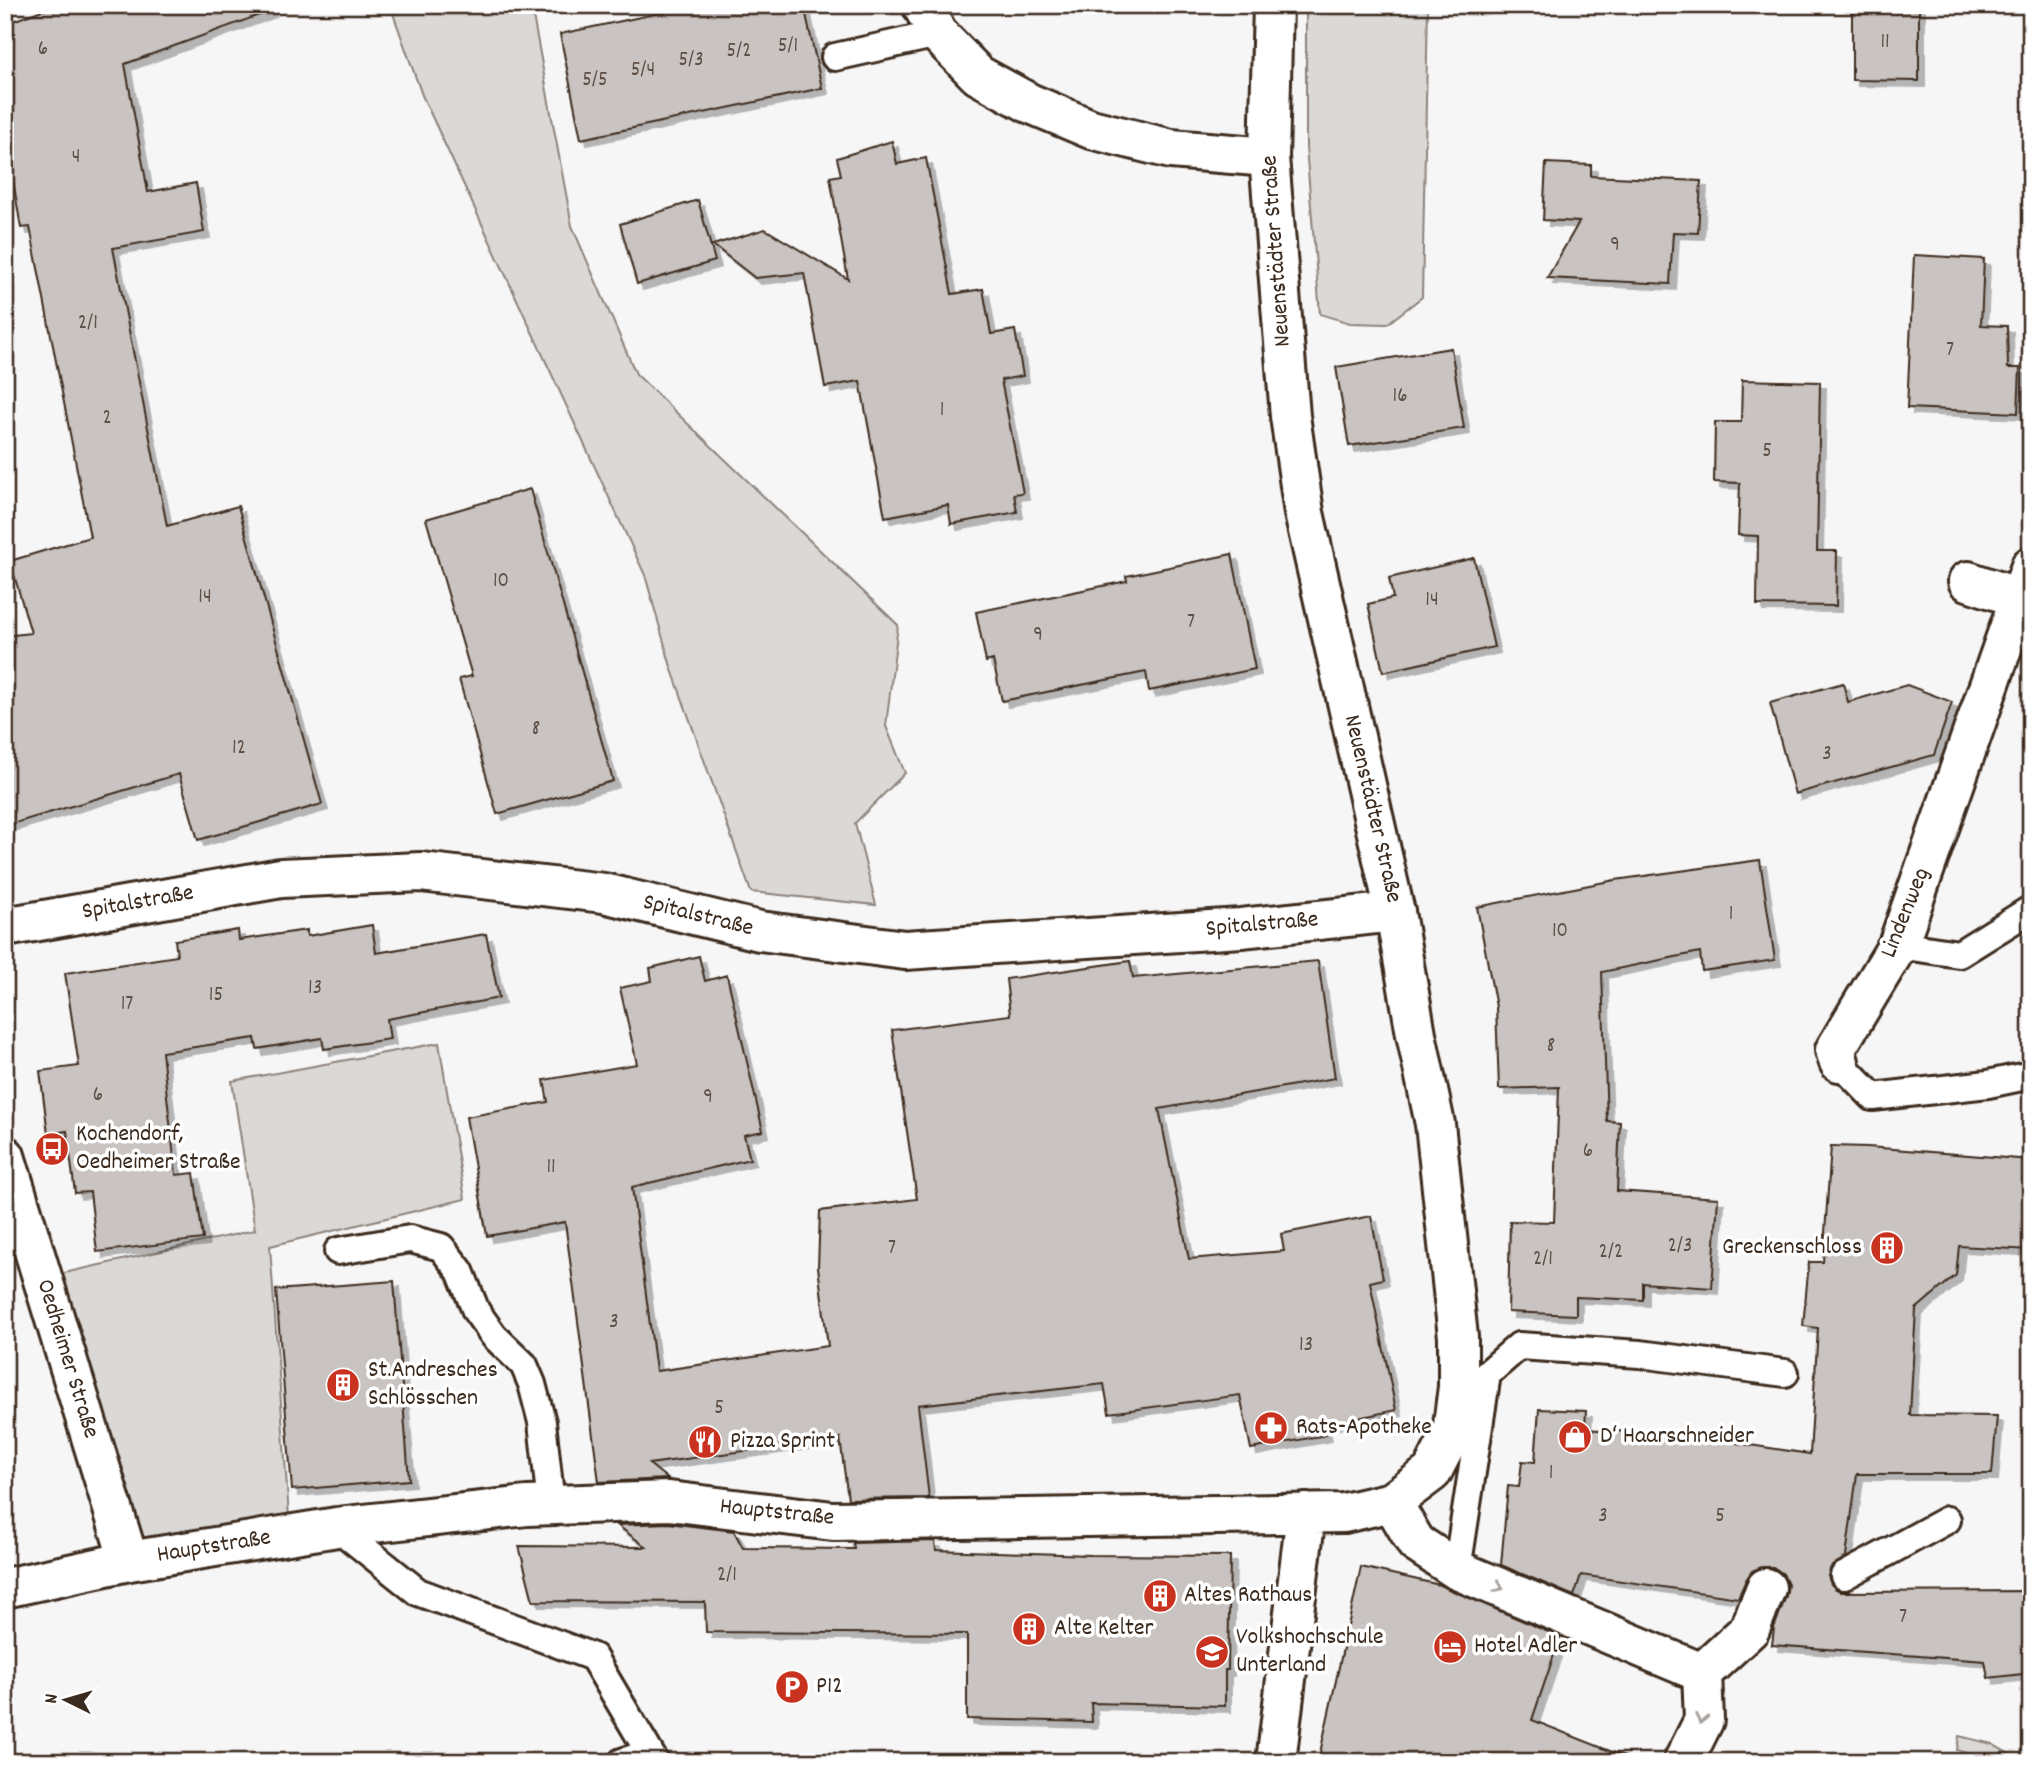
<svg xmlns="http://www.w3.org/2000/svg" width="2036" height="1767" font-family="Dekko,sans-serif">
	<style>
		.green { fill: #dbd9d6; stroke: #8b827a; stroke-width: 2 }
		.building { fill: #c9c3c1; stroke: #3b2a1e; stroke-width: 2; filter: url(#shadow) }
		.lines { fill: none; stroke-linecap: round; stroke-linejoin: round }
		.lane-casing { stroke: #3b2a1e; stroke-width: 32 }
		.street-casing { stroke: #3b2a1e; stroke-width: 44 }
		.secondary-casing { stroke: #3b2a1e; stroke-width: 44 }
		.lane { stroke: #fff; stroke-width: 26 }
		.street { stroke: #fff; stroke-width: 38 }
		.secondary { stroke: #fff; stroke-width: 38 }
		.oneway { stroke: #a79f9a }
		.labels { text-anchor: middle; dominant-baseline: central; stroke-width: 7; stroke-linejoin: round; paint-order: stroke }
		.number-label { font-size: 21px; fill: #5e5047 }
		.street-label { font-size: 24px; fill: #3b2a1e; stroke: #fff }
		.poi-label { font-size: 24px; fill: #3b2a1e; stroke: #fff; text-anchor: start }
	</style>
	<defs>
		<filter id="shadow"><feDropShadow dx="6" dy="6" stdDeviation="0" flood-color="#0004"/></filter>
	</defs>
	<rect width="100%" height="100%" fill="#f7f6f6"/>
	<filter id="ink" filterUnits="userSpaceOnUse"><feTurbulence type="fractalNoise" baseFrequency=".0143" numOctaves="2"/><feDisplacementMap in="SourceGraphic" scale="14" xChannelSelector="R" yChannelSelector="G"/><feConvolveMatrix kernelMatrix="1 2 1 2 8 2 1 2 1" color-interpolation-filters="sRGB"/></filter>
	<g filter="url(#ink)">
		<path class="green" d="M390 5H531L572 226 636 374 898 625 886 726 905 773 855 823 876 905 751 892 671 667 645 575 422 95Z
			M1306 5H1428L1422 297 1387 324 1350 323 1320 314 1306 147Z
			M439 1043 465 1199 270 1246 290 1531 129 1561 42 1278 255 1230 232 1081Z
			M1959 1736 1992 1744 2023 1762H1980V1757L1957 1750Z"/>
		<path class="building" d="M55 5H269L270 11 125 64 148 192 196 183 204 232 113 248 167 526 238 506 322 804 198 840 179 774 5 826V636L31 633 10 561 90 537 30 227 21 228 5 133V24Z
			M697 5H804L822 88 581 139 560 34Z
			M1852 5H1919V81L1852 80Z
			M892 141 897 164 926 158 952 294 983 289 991 334 1015 330 1023 376 1001 380 1023 493 1014 494 1017 512 951 524 948 505 885 517 860 381 825 387 804 273 755 278 713 245 765 229 848 279 830 177 841 175 837 158Z
			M1546 163 1591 165V176L1701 181 1698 233 1673 232 1670 284 1547 278 1579 222 1543 220Z
			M698 200 715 261 637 284 620 224Z
			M1914 255 1984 259 1981 325 2007 326 2008 368H2020L2018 413 1907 408Z
			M1451 348 1464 428 1349 446 1336 367Z
			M1742 380 1820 382 1817 551H1837L1836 606 1757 605 1758 536 1738 535 1740 483 1714 482 1715 422H1741Z
			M530 489 613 781 497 814 459 679 472 676 426 519Z
			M1232 554 1255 669 1149 691 1146 672 1002 701 993 660 986 662 976 612 1127 581 1126 576Z
			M1474 558 1494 647 1383 672 1368 604 1393 598 1389 578Z
			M1843 683 1848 702 1907 685 1952 702 1934 755 1795 794 1770 703Z
			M1760 860 1775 960 1702 971 1700 952 1602 972 1607 1121 1620 1122 1617 1191 1718 1198 1712 1288 1643 1283V1300L1576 1297V1315L1508 1312 1510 1221 1554 1222 1559 1087 1499 1089 1496 1007 1477 907 1615 880Z
			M372 925 376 953 486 934 499 998 387 1019 390 1039 324 1049 322 1038 257 1049 255 1038 162 1052 176 1175 194 1173 203 1239 97 1252 90 1192 75 1193 67 1131 48 1134 40 1071 79 1066 65 973 177 956 175 940 238 930 239 940 307 930V936Z
			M699 956 705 981 727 975 763 1131 744 1135 750 1159 632 1187 656 1371 828 1346 818 1267 820 1211 917 1199 892 1030 1010 1015 1006 979 1130 961 1133 978 1318 961 1335 1078 1159 1109 1189 1259 1284 1251 1281 1234 1371 1216 1383 1279 1370 1282 1396 1410 1324 1425 1326 1435 1251 1449 1240 1395 1109 1413 1104 1384 918 1405 929 1498 848 1499 840 1438 649 1464 668 1479 599 1482 565 1222 487 1236 466 1117 548 1102 544 1080 637 1064 620 988 652 981 650 968Z
			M1831 1146 1868 1147 2031 1160V1250L1959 1246 1956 1275 1916 1309 1910 1415 1997 1416 1992 1474H1857L1846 1557 1831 1567 1828 1576 1831 1584 1841 1592 2031 1591V1673L1988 1678 1985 1661 1772 1645 1774 1628 1786 1596 1788 1585 1783 1574 1773 1567H1762L1752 1571 1746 1580 1738 1598 1581 1575 1574 1596 1501 1565 1508 1486 1519 1487 1522 1461 1535 1462 1539 1409 1586 1411 1585 1429 1690 1436 1810 1454 1818 1328 1803 1326 1809 1262H1823Z
			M394 1281 409 1480 292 1490 276 1290Z
			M668 1523 734 1531 743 1548 854 1549 853 1543 935 1541 936 1550 1091 1555 1230 1556 1228 1670H1225V1706L1091 1703 1092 1722 967 1719V1634L706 1632 705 1602 533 1601 519 1546 646 1547 617 1525Z
			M1361 1567 1440 1585 1560 1637 1532 1720 1630 1759V1762H1318Z"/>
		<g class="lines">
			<g class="lane-casing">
				<path id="lane" d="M835 57 938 34
					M1898 945 1959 954 2031 909
					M1839 1062 1873 1097 1988 1084 2031 1075
					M338 1251 410 1239 441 1247 460 1271 476 1311 494 1336 524 1365 532 1384 542 1422 551 1505
					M337 1527 418 1592 593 1657 655 1762
					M1457 1570 1487 1374 1519 1346 1640 1354 1785 1373
					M1844 1576 1947 1520
					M622 1762 649 1753"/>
			</g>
			<g class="street-casing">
				<path id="street" d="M922 5 938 34 978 75 1029 103 1091 129 1171 149 1269 157
					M1968 581 2019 598
					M5 927 281 878 421 872 604 893 760 931 905 950 1241 928 1395 912
					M1839 1062 1835 1050 1898 945 2031 566
					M1392 1502 1416 1543 1457 1570 1702 1673
					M1702 1673 1750 1629 1766 1588
					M1683 1762 1704 1720 1702 1673"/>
			</g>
			<g class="secondary-casing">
				<path id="secondary" d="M5 1156 129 1561
					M5 1588 129 1561 337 1527 527 1506 669 1501 833 1521 1344 1513 1392 1502 1432 1472 1452 1433 1458 1387V1337L1435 1124 1416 1034 1395 912 1304 513 1290 416 1269 157 1273 5
					M1276 1762 1306 1513"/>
			</g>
			<use href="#lane" class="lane"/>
			<use href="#street" class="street"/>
			<use href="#secondary" class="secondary"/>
		</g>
		<defs><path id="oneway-chevron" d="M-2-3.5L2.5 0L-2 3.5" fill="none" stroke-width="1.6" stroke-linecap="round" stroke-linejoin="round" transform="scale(1.75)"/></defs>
		<g class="oneway">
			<use href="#oneway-chevron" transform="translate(1499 1587) rotate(23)"/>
			<use href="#oneway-chevron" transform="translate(1701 1719) rotate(102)"/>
		</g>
	</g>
	<defs>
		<g id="bus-disc" transform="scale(1.75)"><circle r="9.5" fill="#c8321e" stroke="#fff"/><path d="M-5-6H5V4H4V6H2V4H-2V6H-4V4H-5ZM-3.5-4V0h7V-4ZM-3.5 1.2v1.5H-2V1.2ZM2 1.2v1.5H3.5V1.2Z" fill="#fff"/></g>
		<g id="building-disc" transform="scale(1.75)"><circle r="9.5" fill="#c8321e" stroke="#fff"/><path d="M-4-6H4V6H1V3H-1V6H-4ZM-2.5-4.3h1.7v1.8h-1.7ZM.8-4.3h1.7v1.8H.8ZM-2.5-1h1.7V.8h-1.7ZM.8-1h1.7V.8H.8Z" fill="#fff"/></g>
		<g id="pharmacy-disc" transform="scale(1.75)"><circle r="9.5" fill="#c8321e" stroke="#fff"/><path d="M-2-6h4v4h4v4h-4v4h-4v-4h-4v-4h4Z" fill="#fff"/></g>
		<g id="shop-disc" transform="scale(1.75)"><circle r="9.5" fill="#c8321e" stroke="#fff"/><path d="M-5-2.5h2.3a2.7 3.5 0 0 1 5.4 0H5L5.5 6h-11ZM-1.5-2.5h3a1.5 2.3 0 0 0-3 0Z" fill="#fff"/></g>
		<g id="restaurant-disc" transform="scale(1.75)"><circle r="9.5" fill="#c8321e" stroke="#fff"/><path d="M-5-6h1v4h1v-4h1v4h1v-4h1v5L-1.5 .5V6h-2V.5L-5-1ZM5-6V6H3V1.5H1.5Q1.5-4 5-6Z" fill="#fff"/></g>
		<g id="hotel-disc" transform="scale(1.75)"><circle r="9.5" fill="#c8321e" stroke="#fff"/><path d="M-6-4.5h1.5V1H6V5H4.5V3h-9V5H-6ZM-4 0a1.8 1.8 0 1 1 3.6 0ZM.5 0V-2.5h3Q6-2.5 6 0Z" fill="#fff"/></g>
		<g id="school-disc" transform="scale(1.75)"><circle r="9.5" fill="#c8321e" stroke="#fff"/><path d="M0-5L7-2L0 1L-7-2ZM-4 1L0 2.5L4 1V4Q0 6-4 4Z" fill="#fff"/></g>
		<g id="parking-disc" transform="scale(1.75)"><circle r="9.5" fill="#c8321e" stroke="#fff"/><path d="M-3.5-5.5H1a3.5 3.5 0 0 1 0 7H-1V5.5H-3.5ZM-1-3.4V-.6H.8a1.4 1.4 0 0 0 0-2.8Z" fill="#fff"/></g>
	</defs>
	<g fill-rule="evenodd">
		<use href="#bus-disc" x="52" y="1149"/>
		<use href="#building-disc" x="1887" y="1248"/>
		<use href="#building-disc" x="343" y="1385"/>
		<use href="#pharmacy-disc" x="1271" y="1428"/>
		<use href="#shop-disc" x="1575" y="1437"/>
		<use href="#restaurant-disc" x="705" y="1442"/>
		<use href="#building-disc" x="1160" y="1596"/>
		<use href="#building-disc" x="1029" y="1629"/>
		<use href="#hotel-disc" x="1450" y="1647"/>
		<use href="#school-disc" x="1212" y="1652"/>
		<use href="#parking-disc" x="792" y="1687"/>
	</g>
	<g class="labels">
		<g class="number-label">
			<text x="1885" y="43">11</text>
			<text x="788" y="47">5/1</text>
			<text x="43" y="50">6</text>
			<text x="739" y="52">5/2</text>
			<text x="691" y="61">5/3</text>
			<text x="643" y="71">5/4</text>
			<text x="595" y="81">5/5</text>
			<text x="76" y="158">4</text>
			<text x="1615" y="246">9</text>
			<text x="88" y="324">2/1</text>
			<text x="1950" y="351">7</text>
			<text x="1400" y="397">16</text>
			<text x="942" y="411">1</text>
			<text x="107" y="419">2</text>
			<text x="1767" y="452">5</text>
			<text x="501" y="582">10</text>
			<text x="205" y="598">14</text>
			<text x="1432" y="601">14</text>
			<text x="1191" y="623">7</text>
			<text x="1038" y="636">9</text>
			<text x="536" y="730">8</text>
			<text x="239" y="749">12</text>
			<text x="1827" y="755">3</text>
			<text x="1731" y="915">1</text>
			<text x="1560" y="932">10</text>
			<text x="315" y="989">13</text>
			<text x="216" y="996">15</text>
			<text x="127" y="1005">17</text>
			<text x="1551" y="1047">8</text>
			<text x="98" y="1096">6</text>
			<text x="708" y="1098">9</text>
			<text x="1588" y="1152">6</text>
			<text x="551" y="1168">11</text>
			<text x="1680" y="1247">2/3</text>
			<text x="892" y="1249">7</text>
			<text x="1611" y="1253">2/2</text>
			<text x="1543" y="1260">2/1</text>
			<text x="614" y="1323">3</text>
			<text x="1306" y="1346">13</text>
			<text x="719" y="1409">5</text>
			<text x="1551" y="1474">1</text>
			<text x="1603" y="1517">3</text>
			<text x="1720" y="1517">5</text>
			<text x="727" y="1576">2/1</text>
			<text x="1903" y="1618">7</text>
		</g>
		<g class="street-label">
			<text transform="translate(1277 251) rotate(-94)">Neuenstädter Straße</text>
			<text transform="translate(1372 809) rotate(77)">Neuenstädter Straße</text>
			<text transform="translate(138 903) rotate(-10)">Spitalstraße</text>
			<text transform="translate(1906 913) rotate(-68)">Lindenweg</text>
			<text transform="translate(698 916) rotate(14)">Spitalstraße</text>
			<text transform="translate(1262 925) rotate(-5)">Spitalstraße</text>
			<text transform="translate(67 1359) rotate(73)">Oedheimer Straße</text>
			<text transform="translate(777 1513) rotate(6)">Hauptstraße</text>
			<text transform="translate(214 1547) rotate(-9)">Hauptstraße</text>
		</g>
		<g class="poi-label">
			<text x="76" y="1135">Kochendorf,<tspan x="76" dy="28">Oedheimer Straße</tspan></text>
			<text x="1862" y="1248" text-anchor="end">Greckenschloss</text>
			<text x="368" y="1371">St.Andresches<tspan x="368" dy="28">Schlösschen</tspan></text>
			<text x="1296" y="1428">Rats-Apotheke</text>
			<text x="1600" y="1437">D‘ Haarschneider</text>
			<text x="730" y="1442">Pizza Sprint</text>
			<text x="1184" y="1596">Altes Rathaus</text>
			<text x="1054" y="1629">Alte Kelter</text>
			<text x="1236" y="1638">Volkshochschule<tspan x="1236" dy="28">Unterland</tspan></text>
			<text x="1474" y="1647">Hotel Adler</text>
			<text x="816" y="1687">P12</text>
		</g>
	</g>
	<rect width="2036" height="1767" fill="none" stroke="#fff" stroke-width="28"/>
	<rect x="14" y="14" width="2008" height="1739" fill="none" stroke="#3b2a1e" stroke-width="2.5" filter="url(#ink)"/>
	<g transform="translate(66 1700) rotate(275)" stroke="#ffffff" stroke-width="5" paint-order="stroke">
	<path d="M0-5L12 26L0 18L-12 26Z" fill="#3b2a1e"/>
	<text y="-10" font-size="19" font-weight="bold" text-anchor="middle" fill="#3b2a1e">N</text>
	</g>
</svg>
